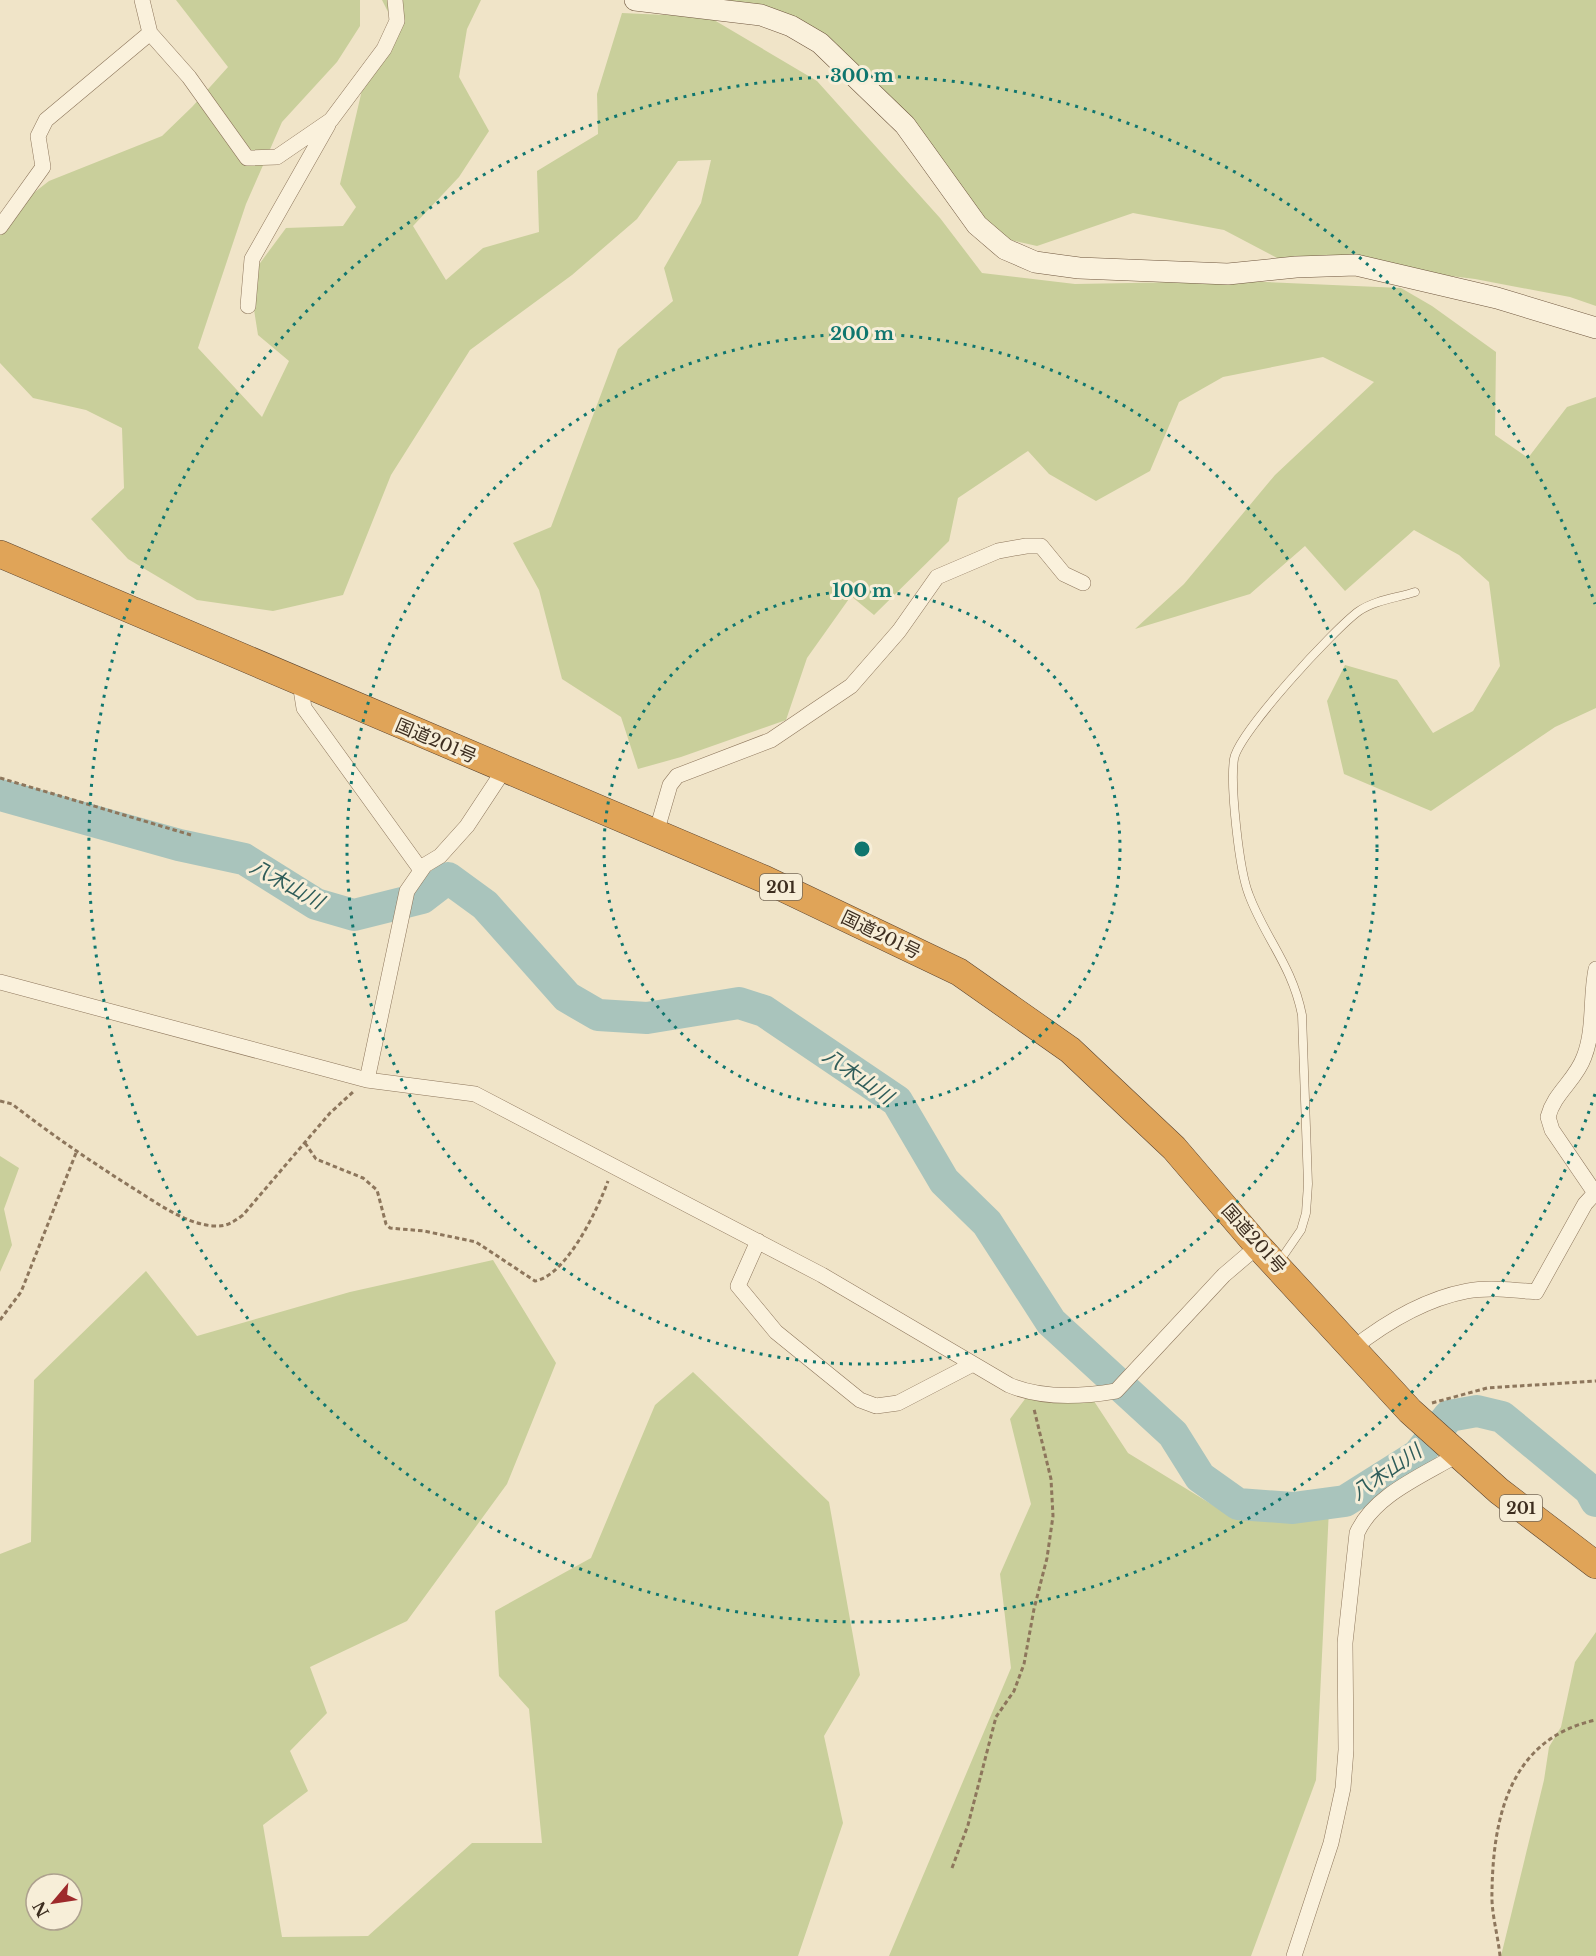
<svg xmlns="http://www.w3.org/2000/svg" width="1596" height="1956" font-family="'Libre Baskerville','Noto Sans JP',serif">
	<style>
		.green { fill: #c9cf9b; fill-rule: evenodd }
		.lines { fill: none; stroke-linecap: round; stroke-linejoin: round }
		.river { stroke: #a9c4bc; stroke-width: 32 }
		.lane-casing { stroke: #8d765c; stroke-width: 9 }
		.street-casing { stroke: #8d765c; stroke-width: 16 }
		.secondary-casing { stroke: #6f573f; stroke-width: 22 }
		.highway-casing { stroke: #5b4430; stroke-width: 28 }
		.path { stroke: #8d765c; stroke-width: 3; stroke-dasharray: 4.5 3; stroke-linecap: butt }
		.lane { stroke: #faf1dc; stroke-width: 8 }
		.street { stroke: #faf1dc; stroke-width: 15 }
		.secondary { stroke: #faf1dc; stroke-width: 21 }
		.highway { stroke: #e0a458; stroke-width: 27 }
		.ring { fill: none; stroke: #0f766e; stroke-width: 3; stroke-dasharray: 3 6 }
		.labels { text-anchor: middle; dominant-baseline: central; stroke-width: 6; stroke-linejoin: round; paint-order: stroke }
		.shield { fill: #f7eed8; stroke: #756857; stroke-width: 1.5 }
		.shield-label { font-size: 16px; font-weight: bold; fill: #3d2e20 }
		.street-label { font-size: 18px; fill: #3d2e20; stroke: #f7eed8 }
		.water-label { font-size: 20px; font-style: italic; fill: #2f5d5a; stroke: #f7eed8 }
		.centre { fill: #0f766e; stroke: #f7eed8; stroke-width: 3 }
		.ring-label { font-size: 18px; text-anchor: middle; font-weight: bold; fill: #0f766e; stroke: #f7eed8; stroke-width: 6; stroke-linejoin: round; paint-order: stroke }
	</style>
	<rect width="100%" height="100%" fill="#f0e4c8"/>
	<path class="green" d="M176 0H360V26L337 62 282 122 246 204 198 348 262 417 289 361 258 335 249 278 286 228 343 226 356 207 340 184 366 73 391 18 382 0H481L467 29 459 77 489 131 459 177 413 226 446 280 483 248 539 232 537 171 598 134 597 94 622 13 709 17 817 81 940 218 982 273 1075 284 1243 281 1401 288 1432 306 1496 352 1495 435 1528 458 1567 407 1596 397V708L1555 727 1431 811 1344 774 1327 701 1345 665 1397 680 1433 733 1473 711 1500 666 1489 582 1459 555 1414 530 1345 591 1305 546 1250 594 1135 629 1184 584 1275 475 1374 382 1323 357 1223 377 1179 402 1150 471 1096 501 1049 474 1028 451 958 498 949 541 874 615 851 596 807 658 786 720 681 757 638 769 621 717 562 679 539 590 513 543 551 527 618 349 673 301 664 268 701 203 711 160 678 161 637 219 572 275 470 350 391 475 343 595 273 611 197 600 128 559 91 519 124 488 122 428 86 410 33 398 0 363V219L49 181 162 136 192 107 228 67Z
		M720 0H1596V306L1570 297 1475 279 1354 264 1281 260 1224 230 1133 213 1037 246 984 234 846 59Z
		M0 1156 19 1168 4 1209 12 1245 0 1272Z
		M493 1260 556 1363 507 1484 407 1621 310 1667 327 1713 290 1751 308 1791 263 1825 282 1937 368 1936 472 1843H542L529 1709 499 1676 495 1611 591 1558 655 1405 693 1372 829 1502 860 1675 824 1736 843 1823 798 1956H0V1554L31 1542 34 1380 146 1271 197 1336 350 1292ZM36 1884H72V1920H36Z
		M1090 1395 1128 1453 1229 1515 1329 1509 1316 1780 1251 1956H889L1011 1668 1000 1574 1031 1504 1010 1419 1025 1399Z
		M1596 1632V1956H1501L1544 1780 1549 1747 1561 1727 1575 1662Z"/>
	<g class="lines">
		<path class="river" d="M0 795 179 845 244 859 316 904 354 915 422 898 448 878 485 905 567 997 598 1015 647 1018 739 1003 764 1011 897 1101 944 1181 987 1223 1051 1322 1173 1434 1200 1477 1238 1504 1293 1508 1345 1501 1418 1455 1449 1416 1477 1411 1502 1417 1590 1490 1596 1501"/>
		<g class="lane-casing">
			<path id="lane" d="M1279 1262 1301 1230 1306 1213 1308 1184 1302 1015C1292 965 1265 938 1249 895 1239 870 1230 785 1234 759 1238 733 1335 628 1359 611 1375 600 1397 598 1415 592"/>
		</g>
		<g class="street-casing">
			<path id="street" d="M142 0 150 33
				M0 227 43 167 38 136 46 120 150 33 189 77 247 158 277 157 331 120 384 49 397 21 395 0
				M248 306 252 259 328 125
				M300 683 304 708 421 870
				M656 833 670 785 677 776 771 740 851 686 899 631 937 577 998 551 1026 546H1041L1064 574 1083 583
				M0 982 367 1080 475 1094 822 1275 1009 1385C1042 1399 1081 1397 1116 1391L1224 1275 1258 1246
				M367 1080 407 891 425 865 440 856 467 826 504 770
				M1595 1193 1552 1130 1548 1117C1554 1093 1576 1080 1584 1057 1595 1029 1590 998 1596 969
				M758 1241 738 1286 776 1332 860 1400 876 1406 898 1403 973 1364
				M1352 1349C1385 1323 1425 1299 1467 1291 1489 1287 1514 1290 1536 1292L1585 1204 1596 1192
				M1294 1956 1331 1843 1343 1788 1346 1750 1345 1643 1357 1533C1374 1495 1422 1476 1457 1455"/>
		</g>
		<g class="secondary-casing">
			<path id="secondary" d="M635 0 761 15 791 26 820 43 905 125 977 225 1005 249 1035 262 1079 268 1228 274 1296 267 1356 265 1497 298 1596 328"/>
		</g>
		<g class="highway-casing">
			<path id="highway" d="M0 554 764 879 959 972 1070 1050 1174 1148 1258 1246 1410 1411 1499 1491 1596 1565"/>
		</g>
		<path class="path" d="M0 778 191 835
			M0 1101 12 1104C52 1135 93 1163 136 1190 160 1205 186 1224 214 1226 227 1227 233 1222 243 1215L330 1113 353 1092
			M305 1143 316 1159 363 1178 377 1190 386 1224 390 1228 424 1231 476 1242 535 1281C566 1276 598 1209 608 1181
			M0 1320 21 1292 76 1153
			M1432 1403 1487 1388 1596 1381
			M952 1868 968 1825 996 1717 1014 1691 1024 1664 1034 1609 1047 1558 1053 1516 1051 1479 1034 1409
			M1500 1956C1498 1935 1491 1913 1492 1892 1493 1815 1511 1738 1596 1720"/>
		<use href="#lane" class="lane"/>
		<use href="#street" class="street"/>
		<use href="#secondary" class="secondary"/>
		<use href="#highway" class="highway"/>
	</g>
	<g class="ring">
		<circle cx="862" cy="849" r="258"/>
		<circle cx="862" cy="849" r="515"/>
		<path d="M1595 1094A773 773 0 1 1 1595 604"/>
	</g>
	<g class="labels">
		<g class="shield">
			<rect x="760" y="874" width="42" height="26" rx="4.5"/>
			<rect x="1500" y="1495" width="42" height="26" rx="4.5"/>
		</g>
		<g class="shield-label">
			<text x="781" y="887">201</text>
			<text x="1521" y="1508">201</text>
		</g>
		<g class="street-label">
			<text transform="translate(436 741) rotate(23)">国道201号</text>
			<text transform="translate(881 935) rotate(26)">国道201号</text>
			<text transform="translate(1254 1239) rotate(48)">国道201号</text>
		</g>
		<g class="water-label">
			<text transform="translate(287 884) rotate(29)">八木山川</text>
			<text transform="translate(858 1076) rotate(35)">八木山川</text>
			<text transform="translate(1386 1472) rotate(-35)">八木山川</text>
		</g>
	</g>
	<circle cx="862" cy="849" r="9" class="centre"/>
	<g class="ring-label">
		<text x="862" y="82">300 m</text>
		<text x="862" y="340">200 m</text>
		<text x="862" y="597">100 m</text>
	</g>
	<g transform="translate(54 1902) rotate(241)"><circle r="28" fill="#f7eed8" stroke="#ada18e" stroke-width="1.5"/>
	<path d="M0-4.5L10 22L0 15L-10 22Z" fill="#9e2a2b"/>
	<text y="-9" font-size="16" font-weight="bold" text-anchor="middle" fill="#3d2e20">N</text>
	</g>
</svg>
